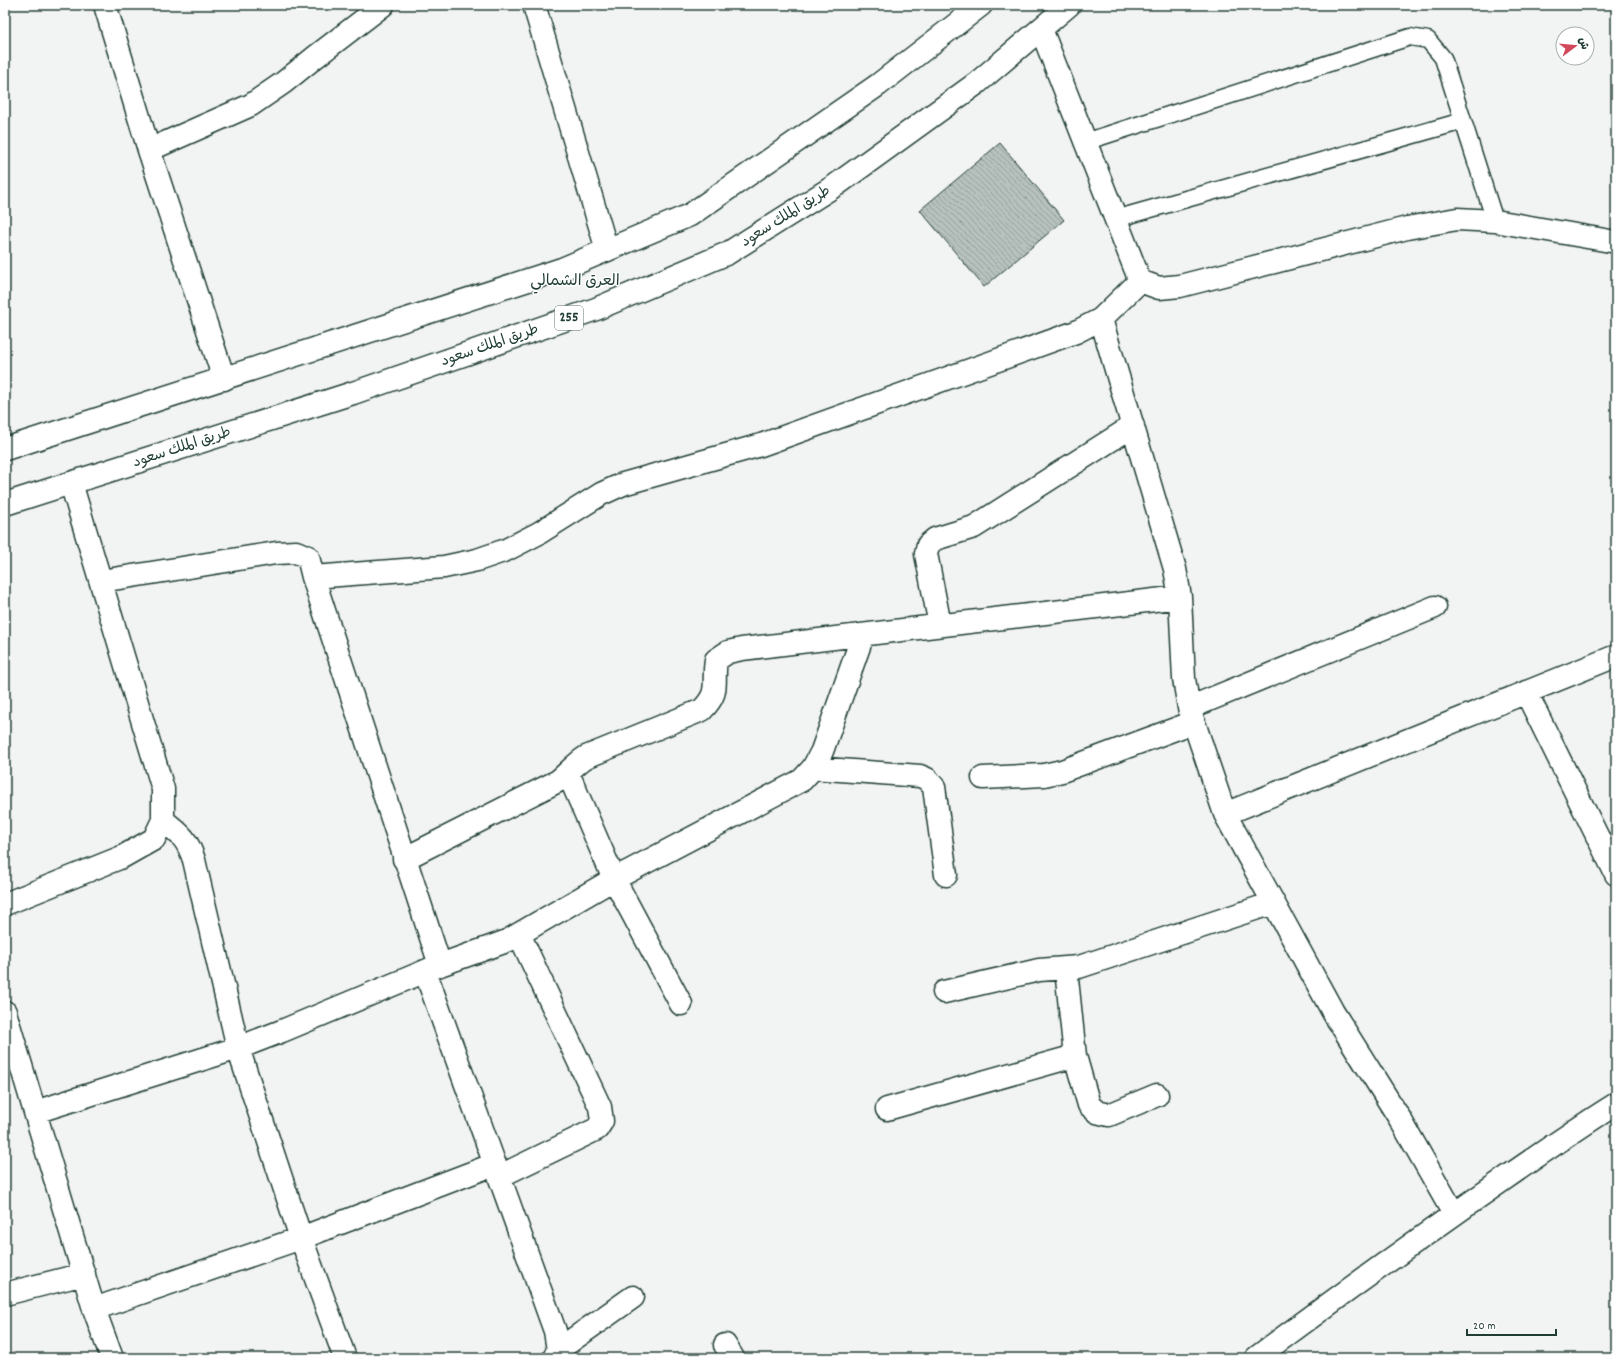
<svg xmlns="http://www.w3.org/2000/svg" width="1621" height="1363" font-family="Dekko,'Playpen Sans Arabic',sans-serif">
	<style>
		.building { fill: url(#building-back-hatch); stroke: #1f3d34 }
		.lines { fill: none; stroke-linecap: round; stroke-linejoin: round }
		.lane-casing { stroke: #1f3d34; stroke-width: 19 }
		.street-casing { stroke: #1f3d34; stroke-width: 25 }
		.highway-casing { stroke: #1f3d34; stroke-width: 25 }
		.lane { stroke: #fff; stroke-width: 16 }
		.street { stroke: #fff; stroke-width: 22 }
		.highway { stroke: #fff; stroke-width: 22 }
		.labels { text-anchor: middle; dominant-baseline: central; stroke-width: 3; stroke-linejoin: round; paint-order: stroke }
		.shield { fill: #fff; stroke: #627771; stroke-width: 1 }
		.shield-label { font-size: 14px; font-weight: bold; fill: #1f3d34 }
		.street-label { font-size: 15px; fill: #1f3d34; stroke: #fff }
		.neighbourhood-label { font-size: 16px; fill: #1f3d34; stroke: #fff }
	</style>
	<defs>
		<pattern id="building-back-hatch" width="6" height="6" patternUnits="userSpaceOnUse"><rect width="6" height="6" fill="#b7c1bd"/><path d="M-1 5l2 2M0 0l6 6M5-1l2 2" fill="none" stroke="#949e9a"/></pattern>
	</defs>
	<rect width="100%" height="100%" fill="#f2f3f3"/>
	<filter id="ink" filterUnits="userSpaceOnUse"><feTurbulence type="fractalNoise" baseFrequency=".025" numOctaves="2"/><feDisplacementMap in="SourceGraphic" scale="8" xChannelSelector="R" yChannelSelector="G"/><feConvolveMatrix kernelMatrix="1 2 1 2 8 2 1 2 1" color-interpolation-filters="sRGB"/></filter>
	<g filter="url(#ink)">
		<path class="building" d="M1000 143 1064 220 984 287 920 210Z"/>
		<g class="lines">
			<g class="lane-casing">
				<path id="lane" d="M1085 142 1410 37 1428 40 1443 58 1495 221
					M1115 219 1463 121"/>
			</g>
			<g class="street-casing">
				<path id="street" d="M105 5 149 150 224 379
					M534 5 607 250
					M1041 29 1140 281 1159 288 1180 286 1407 228 1457 219 1495 221 1616 242
					M149 150 251 105 283 83 314 58 383 5
					M1101 319 1175 569 1180 597 1184 679 1189 708 1225 814 1333 1012 1400 1119 1454 1214
					M101 581 276 553 296 552 308 557 313 577 444 567 477 560 506 550 539 533 601 494 623 484 761 445 1076 332 1101 319 1140 281
					M940 625 926 554 928 545 935 539 974 527 1133 426
					M1526 692 1616 874
					M1189 708 1435 607
					M813 768 920 776 927 779 934 787 946 875
					M568 773 614 879 681 1004
					M983 778 1044 775 1062 771 1194 722
					M1225 814 1616 656
					M163 820C180 834 187 838 194 860L238 1048 301 1238 345 1358
					M404 859 558 781C568 773 575 764 586 757L702 710C721 691 712 684 716 660L728 652 742 649 1180 597
					M5 904 122 857 154 839 163 820V789L71 483
					M440 965 507 941 614 879 802 780 813 768 822 751 863 635
					M425 971 555 1331 558 1350 554 1358
					M944 992 1039 970 1079 967 1273 903
					M5 1012 94 1309 112 1358
					M1075 1056 1089 1105 1097 1112 1109 1115 1157 1095
					M887 1109 1075 1056 1066 969
					M35 1112 238 1048 282 1031 440 965 313 577
					M500 1176 597 1129 602 1121 600 1107 519 934
					M5 1294 84 1274
					M94 1309 301 1238 495 1164
					M725 1345 733 1358
					M558 1350 633 1297
					M1256 1358C1326 1305 1398 1254 1470 1203 1519 1169 1566 1135 1616 1104"/>
			</g>
			<g class="highway-casing">
				<path id="highway" d="M5 449 562 269 690 215 878 85 981 5
					M5 504 353 393 596 309 728 253 836 185 977 83 1069 5"/>
			</g>
			<use href="#lane" class="lane"/>
			<use href="#street" class="street"/>
			<use href="#highway" class="highway"/>
		</g>
	</g>
	<g class="labels">
		<rect class="shield" x="555" y="306" width="28" height="24" rx="3"/>
		<g class="shield-label">
			<text x="569" y="318">255</text>
		</g>
		<g class="street-label">
			<text transform="translate(786 217) rotate(-32)">طريق الملك سعود</text>
			<text transform="translate(490 346) rotate(-19)">طريق الملك سعود</text>
			<text transform="translate(182 448) rotate(-18)">طريق الملك سعود</text>
		</g>
		<g class="neighbourhood-label">
			<text x="575" y="281">العرق الشمالي</text>
		</g>
	</g>
	<rect width="1621" height="1363" fill="none" stroke="#fff" stroke-width="20"/>
	<rect x="10" y="10" width="1601" height="1343" fill="none" stroke="#1f3d34" stroke-width="1.5" filter="url(#ink)"/>
	<g transform="translate(1575 46) rotate(74)"><circle r="19" fill="#ffffff" stroke="#a5b1ae"/>
	<path d="M0-3L7 15L0 10L-7 15Z" fill="#d1495b"/>
	<text y="-6" font-size="11" font-weight="bold" text-anchor="middle" fill="#1f3d34">ش</text>
	</g>
	<path d="M1467 1329v6h89v-6" fill="none" stroke="#1f3d34" stroke-width="2"/>
	<text x="1473" y="1329" font-size="12" fill="#1f3d34" stroke="#ffffff" stroke-width="3" paint-order="stroke">20 m</text>
</svg>
